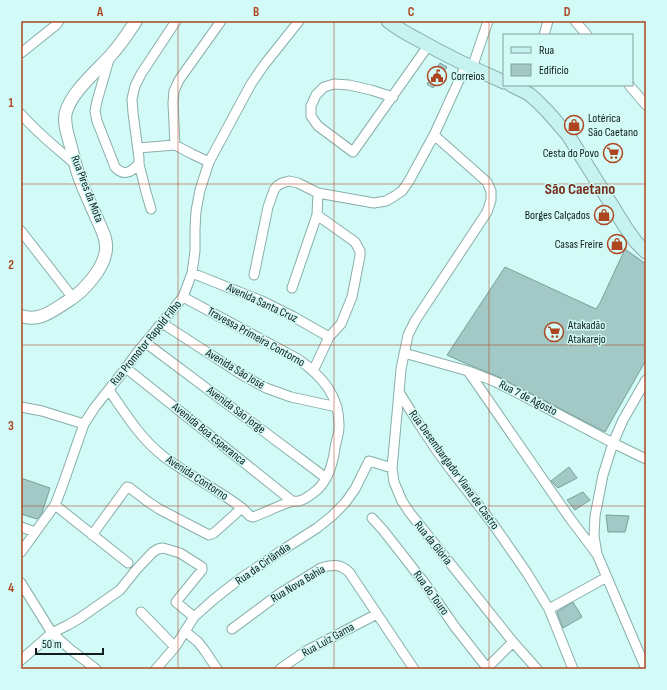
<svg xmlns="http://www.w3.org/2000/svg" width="667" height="690" font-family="'Sofia Sans Condensed',sans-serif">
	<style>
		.building { fill: #a2c9c5; stroke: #7a9f9c }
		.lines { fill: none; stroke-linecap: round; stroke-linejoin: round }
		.minor-casing { stroke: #88aeab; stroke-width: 11 }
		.tertiary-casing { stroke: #88aeab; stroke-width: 14 }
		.secondary-casing { stroke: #88aeab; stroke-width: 15 }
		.minor { stroke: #fff; stroke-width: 9 }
		.tertiary { stroke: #fff; stroke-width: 12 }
		.secondary { stroke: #c6f2f0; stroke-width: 13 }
		.grid { fill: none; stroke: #ad4620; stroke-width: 1; stroke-opacity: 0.55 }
		.labels { text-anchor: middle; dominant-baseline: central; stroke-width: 3; stroke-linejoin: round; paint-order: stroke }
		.poi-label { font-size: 12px; fill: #0f1e1d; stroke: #d2faf6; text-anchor: start }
		.street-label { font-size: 12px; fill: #0f1e1d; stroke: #d2faf6 }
		.district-label { font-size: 16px; font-weight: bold; fill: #74321b; stroke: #d2faf6 }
		.neatline { fill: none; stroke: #ad4620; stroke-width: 1.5 }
		.grid-label { font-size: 13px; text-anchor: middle; font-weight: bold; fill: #ad4620 }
	</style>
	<rect width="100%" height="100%" fill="#d2faf6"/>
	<path class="building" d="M440 63 447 67 433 88 427 84Z
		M625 249 646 264V360L605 432 499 377 467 364 447 355 505 267 596 309 600 303Z
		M569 467 577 478 558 488 551 481Z
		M21 478 50 488 42 513 37 519 21 514Z
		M583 492 590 500 575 510 567 500Z
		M606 515 629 516 625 532H608Z
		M573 602 582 617 563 628 557 612Z"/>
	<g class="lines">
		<g class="minor-casing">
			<path id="minor" d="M575 21 587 35
				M544 35 548 21
				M21 53 56 25 59 21
				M110 56 97 101 95 111 97 121 115 167C124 177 131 172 139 164V158L133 113 132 99 135 86 141 74 176 21
				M472 68 488 21
				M629 85 646 105
				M393 97 371 90 349 85 334 84 324 87 316 95 311 106V116L318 126 353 152 428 46
				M21 114C37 133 57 148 76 165
				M434 135 487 182 491 191V200L487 212 415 321 408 335 401 369 399 392 392 468 394 482 402 501 410 513 513 642 537 669
				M175 145 173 103 174 91 179 80 221 21
				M138 148 175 145 192 154 209 162
				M139 164 146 192 151 209
				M21 231 73 298
				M192 273 262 301 294 317 329 337
				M254 275 268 207 274 190 277 186 282 183 289 181 298 183 318 193 374 203 386 201 393 197 402 191 409 181 434 135 466 65
				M292 288 317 215 318 193
				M162 323 242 375 266 388 291 397 337 407
				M146 343 326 478
				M404 353 468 371 496 382 541 405 613 443 646 459
				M126 368 292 501
				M313 371 329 337 341 324 352 297 360 256V251L355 242 317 215
				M468 371 569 517 596 553
				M646 380 623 420 613 443 603 475 595 516 594 536 597 554 646 669
				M109 390C125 413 140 438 163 456 188 475 217 489 242 508
				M399 392 417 421 437 451 451 470 493 524 527 573 549 609 573 669
				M21 407 42 411 84 424
				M55 505 128 563
				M372 518 383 530 426 585 455 627 488 669
				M21 527 35 532
				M92 535 127 487 130 488 147 501 159 509 209 535 214 533 242 508 250 516 253 517C265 513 277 506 290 502 293 501 296 501 299 501 305 500 312 494 317 490 329 479 333 463 335 448 336 441 339 434 339 427 340 396 322 376 298 359L183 297
				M21 552 55 505 62 487 84 424 95 407 126 368 136 354 183 297 192 273 195 251V229L196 211 200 190 209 162 251 84 264 65 299 21
				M21 583 52 633 70 649 96 669
				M549 609 607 577
				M141 612 175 647
				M232 629 279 594 321 568C333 564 340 564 349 572L414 669
				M186 632 198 642 205 651 217 669
				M21 660 52 633 68 625 80 618 120 590 136 570 153 552 158 549 163 548 180 553 202 567V570L176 602 194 617
				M487 668 513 642
				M156 669 175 647 194 617 213 600 237 581 281 551 317 528 332 516 345 503 355 489 369 461 392 468
				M280 669 306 651 377 614"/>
		</g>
		<g class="tertiary-casing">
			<path id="tertiary" d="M21 316C40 322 52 311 68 301 83 292 105 268 106 249 107 239 102 230 98 221 92 207 85 193 80 179 76 169 74 158 71 147 68 136 63 123 66 112 72 91 97 71 111 55 121 44 128 33 136 21"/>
		</g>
		<g class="secondary-casing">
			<path id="secondary" d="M388 21C397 28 407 34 417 39 445 55 474 69 504 82
				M511 85 529 94 537 101 547 111 568 135 626 228 636 242 646 252"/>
		</g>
		<use href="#minor" class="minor"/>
		<use href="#tertiary" class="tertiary"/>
		<use href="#secondary" class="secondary"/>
	</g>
	<path class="grid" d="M178 21V669M334 21V669M489 21V669M21 184H646M21 345H646M21 506H646"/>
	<defs>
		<g id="civic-ring" transform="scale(1)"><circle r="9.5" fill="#d2faf6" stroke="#ad4620" stroke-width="1.5"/><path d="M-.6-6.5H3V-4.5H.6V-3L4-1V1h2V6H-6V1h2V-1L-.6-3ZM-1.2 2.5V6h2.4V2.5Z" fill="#ad4620"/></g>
		<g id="shop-ring" transform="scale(1)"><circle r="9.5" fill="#d2faf6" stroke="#ad4620" stroke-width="1.5"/><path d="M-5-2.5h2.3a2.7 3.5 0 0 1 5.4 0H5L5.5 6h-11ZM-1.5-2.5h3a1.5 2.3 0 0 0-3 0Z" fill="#ad4620"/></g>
		<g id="supermarket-ring" transform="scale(1)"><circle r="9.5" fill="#d2faf6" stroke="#ad4620" stroke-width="1.5"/><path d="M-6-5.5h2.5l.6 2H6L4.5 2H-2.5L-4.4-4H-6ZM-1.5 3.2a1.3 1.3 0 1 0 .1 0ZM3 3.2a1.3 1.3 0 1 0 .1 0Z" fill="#ad4620"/></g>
	</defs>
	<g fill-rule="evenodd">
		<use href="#civic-ring" x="437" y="76"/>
		<use href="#shop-ring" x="574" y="125"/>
		<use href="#supermarket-ring" x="613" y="153"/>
		<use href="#shop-ring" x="604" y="215"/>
		<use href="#shop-ring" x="617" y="244"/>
		<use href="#supermarket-ring" x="554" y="332"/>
	</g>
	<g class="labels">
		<g class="poi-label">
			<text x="451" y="76">Correios</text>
			<text x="588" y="118">Lotérica<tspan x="588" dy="14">São Caetano</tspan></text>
			<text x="599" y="153" text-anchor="end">Cesta do Povo</text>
			<text x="590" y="215" text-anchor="end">Borges Calçados</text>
			<text x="603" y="244" text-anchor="end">Casas Freire</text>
			<text x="568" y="325">Atakadão<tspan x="568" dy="14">Atakarejo</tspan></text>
		</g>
		<g class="street-label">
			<text transform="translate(87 189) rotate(69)">Rua Pires da Mota</text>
			<text transform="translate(262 303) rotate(25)">Avenida Santa Cruz</text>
			<text transform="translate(256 337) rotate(29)">Travessa Primeira Contorno</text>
			<text transform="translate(146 343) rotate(-51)">Rua Promotor Rapold Filho</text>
			<text transform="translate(235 369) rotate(31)">Avenida São José</text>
			<text transform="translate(528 398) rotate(27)">Rua 7 de Agosto</text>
			<text transform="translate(236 410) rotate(37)">Avenida São Jorge</text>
			<text transform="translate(209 434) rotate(39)">Avenida Boa Esperanca</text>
			<text transform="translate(454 470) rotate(54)">Rua Desembargador Viana de Castro</text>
			<text transform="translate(197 478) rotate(33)">Avenida Contorno</text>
			<text transform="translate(433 543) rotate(51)">Rua da Glória</text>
			<text transform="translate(263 564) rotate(-35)">Rua da Cirlândia</text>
			<text transform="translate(298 584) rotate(-31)">Rua Nova Bahia</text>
			<text transform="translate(431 593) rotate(54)">Rua do Touro</text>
			<text transform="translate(328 640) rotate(-29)">Rua Luiz Gama</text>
		</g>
		<g class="district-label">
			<text x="580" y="189">São Caetano</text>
		</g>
	</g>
	<rect width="667" height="690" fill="none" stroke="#d2faf6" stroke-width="44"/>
	<rect x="503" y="34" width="130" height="52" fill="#d2faf6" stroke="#84a29f"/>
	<rect x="511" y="47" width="20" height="6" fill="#c6f2f0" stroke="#84a29f"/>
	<text x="539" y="54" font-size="12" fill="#0f1e1d">Rua</text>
	<rect x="511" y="64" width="20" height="12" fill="#a2c9c5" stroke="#84a29f"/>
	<text x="539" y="74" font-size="12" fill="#0f1e1d">Edifício</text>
	<path d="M36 648v6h67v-6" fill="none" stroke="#0f1e1d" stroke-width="2"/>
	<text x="42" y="648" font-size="12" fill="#0f1e1d" stroke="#d2faf6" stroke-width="3" paint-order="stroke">50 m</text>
	<rect x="22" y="22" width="623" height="646" class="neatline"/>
	<g class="grid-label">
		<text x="100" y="16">A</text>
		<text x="256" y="16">B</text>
		<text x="411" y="16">C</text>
		<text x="567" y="16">D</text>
		<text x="11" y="107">1</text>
		<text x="11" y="269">2</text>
		<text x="11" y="430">3</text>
		<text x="11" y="592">4</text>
	</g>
</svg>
